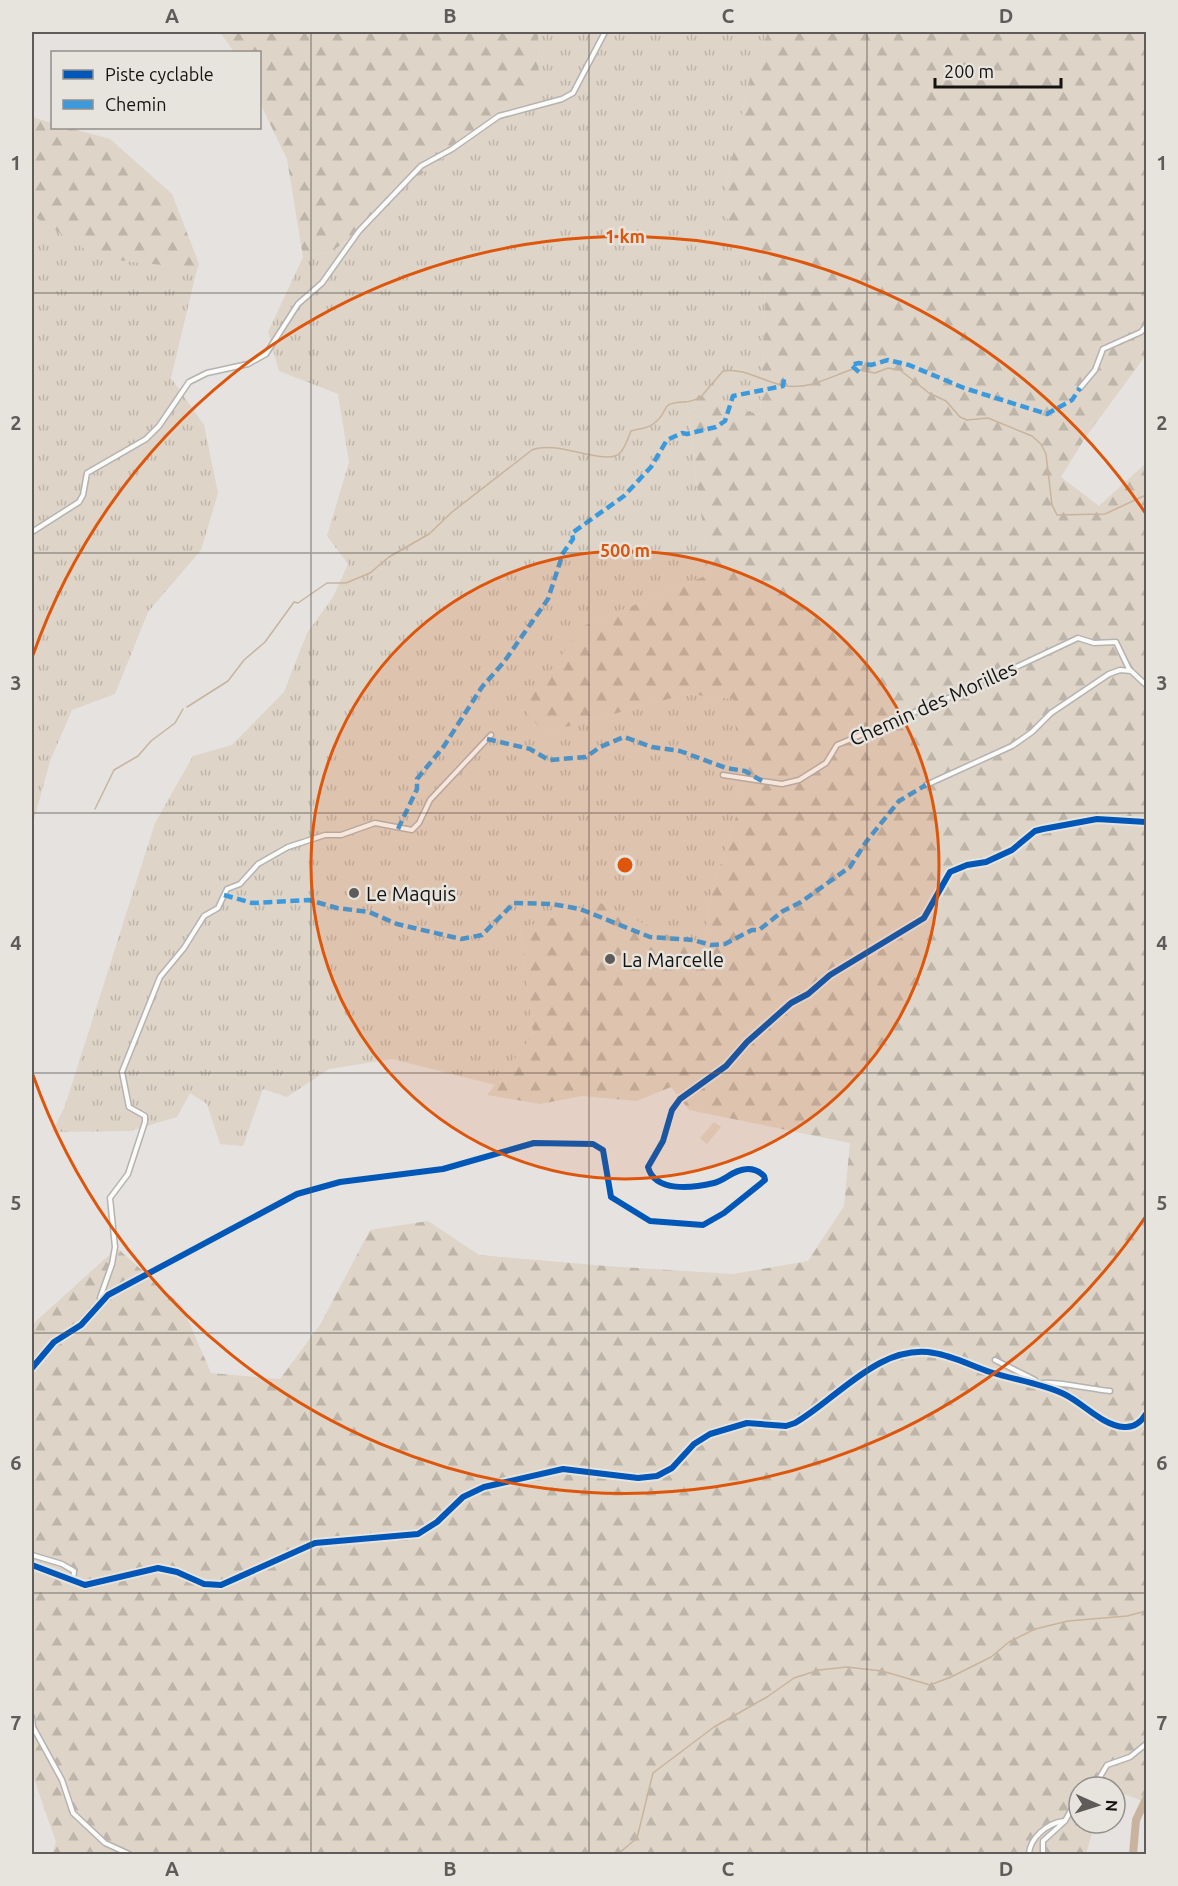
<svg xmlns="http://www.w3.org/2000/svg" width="1178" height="1886" font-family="Ubuntu,sans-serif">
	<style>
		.grass { fill: url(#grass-tufts) }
		.forest { fill: url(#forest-firs) }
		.pitch { fill: #ded4c7 }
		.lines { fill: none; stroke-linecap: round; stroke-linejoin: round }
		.stream { stroke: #c8b49e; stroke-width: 1.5 }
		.river { stroke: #c8b49e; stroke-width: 8 }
		.minor-casing { stroke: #b5b3b1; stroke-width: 7 }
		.tertiary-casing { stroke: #b5b3b1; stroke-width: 8 }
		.minor { stroke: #fbfbfa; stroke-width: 4 }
		.tertiary { stroke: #fbfbfa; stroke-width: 4.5 }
		.quiet { stroke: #3b9ade; stroke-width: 4.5; stroke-dasharray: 9 4.5; stroke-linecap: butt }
		.cycleway-casing { stroke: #e7e3dd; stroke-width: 10 }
		.cycleway { stroke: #0057b8; stroke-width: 6 }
		.grid { fill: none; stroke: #5e5b5a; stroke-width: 1.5; stroke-opacity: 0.55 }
		.ring { fill: none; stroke: #dd560c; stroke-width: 3 }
		.poi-dot { fill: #5e5b5a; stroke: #e7e3dd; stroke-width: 2 }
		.labels { text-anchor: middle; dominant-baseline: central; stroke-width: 5; stroke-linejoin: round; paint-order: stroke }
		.street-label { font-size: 20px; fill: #151312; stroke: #e7e3dd }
		.poi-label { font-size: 20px; fill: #151312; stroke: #e7e3dd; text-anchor: start }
		.centre { fill: #dd560c; stroke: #e7e3dd; stroke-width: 3 }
		.ring-label { font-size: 18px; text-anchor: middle; font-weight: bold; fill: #dd560c; stroke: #e7e3dd; stroke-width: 5; stroke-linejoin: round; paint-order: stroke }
		.neatline { fill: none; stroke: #5e5b5a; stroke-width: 2 }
		.grid-label { font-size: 20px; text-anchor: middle; font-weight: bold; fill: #5e5b5a }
	</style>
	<defs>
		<pattern id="grass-tufts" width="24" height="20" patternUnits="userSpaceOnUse" patternTransform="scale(1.5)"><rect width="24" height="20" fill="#ded4c7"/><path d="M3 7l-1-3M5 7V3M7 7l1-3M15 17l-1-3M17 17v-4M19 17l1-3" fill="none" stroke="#beb5aa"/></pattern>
		<pattern id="forest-firs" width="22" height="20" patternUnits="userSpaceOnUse" patternTransform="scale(1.5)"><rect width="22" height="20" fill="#ded4c7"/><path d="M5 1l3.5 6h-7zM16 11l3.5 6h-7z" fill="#beb5aa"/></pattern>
	</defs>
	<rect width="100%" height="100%" fill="#e5e2df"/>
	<path class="grass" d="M538 32H768L750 77 721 208 766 282 760 415 686 392 696 479 710 574 583 626 544 733 687 694 734 699 742 798 709 900 704 952 520 929 533 1036 495 1085 392 1059 329 1069 287 1097 263 1089 243 1146 220 1144 207 1104 190 1093 177 1117 130 1131 52 1132 65 1106 155 823 193 756 232 745 284 692 307 633 333 597 348 564 327 536 349 462 338 394 279 371 268 332 303 257 332 252 356 234 401 189 539 89Z
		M34 214 99 258 197 269 171 378 204 425 218 493 201 550 148 612 115 694 72 710 50 761 32 827V215Z"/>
	<path class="forest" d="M220 32H538L539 89 401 189 356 234 331 252 303 257 287 159 260 103V52H234Z
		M768 32H1146V355L1085 438 1061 477 1099 506 1146 463V1802L1115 1791V1787H1079V1823H1095L1086 1854H52L56 1842 32 1773V1331L35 1322 117 1248 182 1306 211 1373 280 1379 320 1325 370 1230 428 1221 479 1255 606 1266 733 1274 808 1261 844 1206 850 1143 689 1110 671 1087 637 1101 582 1096 540 1104 487 1095 533 1035 520 929 598 902 704 952 709 900 742 798 733 699 687 694 544 733 523 708 583 626 710 574 696 479 686 391 760 415 766 282 721 208 750 77Z
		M32 117 52 123V128H70L110 139 172 194 199 264 197 269 99 258 32 215Z"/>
	<path class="pitch" d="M714 1122 721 1127 707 1144 700 1138Z"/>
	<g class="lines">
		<path class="stream" d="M859 370 875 373 888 368 900 370 929 393 946 401 960 417 967 420 988 418 1032 436 1041 444 1046 454 1052 505 1057 515 1105 514 1146 495
			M187 707 228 681 244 660 265 642 294 602 298 603 327 583H346L370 573 389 557 429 534 452 512 532 450C555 439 607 467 620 453 625 448 628 438 631 431 639 428 645 430 653 424 672 411 656 403 685 402 691 402 694 399 699 399L723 371C745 367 765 383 786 386 811 389 829 377 853 369
			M95 809 114 770 138 756 151 741 175 723 183 709
			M618 1854 637 1838 653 1773 714 1727 767 1697 794 1678 819 1670 847 1667 882 1671 930 1685 951 1677 991 1657 1009 1642 1035 1629 1068 1621 1127 1616 1146 1611"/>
		<path class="river" d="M1133 1854 1136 1820 1146 1799"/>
		<g class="minor-casing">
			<path id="minor" d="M1080 388 1095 370 1103 349 1141 332 1146 326
				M32 532 79 502 83 495 87 473 146 439 159 426 189 382 207 373 248 364 266 354 298 304 322 283 359 231 421 166 452 149 499 116 562 99 573 93 605 32
				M723 775 782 784 799 780 826 763 837 745 953 696 995 672 1012 669 1078 638 1094 643 1116 642 1129 669 1146 685
				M926 785 1012 746 1032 732 1051 713 1109 674 1120 670 1131 671
				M102 1301 100 1298 112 1264 115 1247 110 1198 128 1174 145 1122V1116L129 1107 122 1072 160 977 184 948 204 916 218 908 227 889 240 884 258 864 288 847 325 835H341L375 823 412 830 419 823 430 800 491 735
				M995 1360 1035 1380 1038 1384C1048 1379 1094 1390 1110 1391
				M32 1368 54 1342 81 1325 108 1295 297 1194 340 1182 443 1169 534 1143 593 1144 603 1150 611 1197 650 1221 703 1225 724 1213 765 1180 764 1176C759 1171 755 1169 748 1169 734 1169 726 1180 714 1183 693 1188 655 1193 648 1167L663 1141 672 1110 680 1099 726 1066 747 1042 791 1003 808 994 830 975 924 918 950 872 967 865 986 862 1012 850 1035 831 1043 829 1097 819 1146 822
				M32 1555 62 1564 74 1571 73 1581
				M32 1717 33 1727 62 1780 73 1813 105 1843 129 1854
				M1094 1787 1107 1765 1130 1757 1146 1744
				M1029 1854C1030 1838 1047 1823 1064 1821
				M1043 1854V1841L1065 1821 1079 1796"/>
		</g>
		<g class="tertiary-casing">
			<path id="tertiary" d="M32 1565 85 1585 158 1568 177 1572 204 1584 221 1585 315 1543 418 1534 437 1522 463 1497 484 1487 563 1469 638 1478 657 1476 672 1468 694 1444 710 1434 747 1423 786 1426 795 1423C837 1399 880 1343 934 1353 953 1356 972 1366 990 1372 1015 1380 1041 1383 1064 1394 1083 1403 1103 1426 1124 1427 1134 1428 1141 1422 1146 1414"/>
		</g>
		<use href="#minor" class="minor"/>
		<use href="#tertiary" class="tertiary"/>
		<path class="quiet" d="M859 372 851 365 859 363 871 365 888 360 909 365 964 388 1047 414 1072 400 1080 388
			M487 739 530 749 549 760 586 757 600 747 624 737 652 747 680 751 726 768 745 771 762 781
			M398 829 417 789V779L444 746 482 687 504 662 548 599 563 553 573 539 572 533 624 496 651 467 667 440 682 433 687 434 716 427 725 421 733 396 783 386 784 379
			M224 895 252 903 309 900 337 908 369 912 397 924 461 939 482 935 514 903 552 904 580 909 650 937 693 940 711 945 725 944 752 930H759L783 911 801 902 850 867 866 842 899 801 926 785"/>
		<g class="cycleway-casing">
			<path id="cycleway" d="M32 1368 54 1342 81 1325 108 1295 297 1194 340 1182 443 1169 534 1143 593 1144 603 1150 611 1197 650 1221 703 1225 724 1213 765 1180 764 1176C759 1171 755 1169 748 1169 734 1169 726 1180 714 1183 693 1188 655 1193 648 1167L663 1141 672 1110 680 1099 726 1066 747 1042 791 1003 808 994 830 975 924 918 950 872 967 865 986 862 1012 850 1035 831 1043 829 1097 819 1146 822
				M32 1565 85 1585 158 1568 177 1572 204 1584 221 1585 315 1543 418 1534 437 1522 463 1497 484 1487 563 1469 638 1478 657 1476 672 1468 694 1444 710 1434 747 1423 786 1426 795 1423C837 1399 880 1343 934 1353 953 1356 972 1366 990 1372 1015 1380 1041 1383 1064 1394 1083 1403 1103 1426 1124 1427 1134 1428 1141 1422 1146 1414"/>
		</g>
		<use href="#cycleway" class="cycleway"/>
	</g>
	<path class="grid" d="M311 32V1854M589 32V1854M867 32V1854M32 293H1146M32 553H1146M32 813H1146M32 1073H1146M32 1333H1146M32 1593H1146"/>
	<circle cx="625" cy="865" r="314" fill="#dd560c" fill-opacity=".12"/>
	<g class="ring">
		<circle cx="625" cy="865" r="314"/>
		<path d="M1146 1216A628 628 0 0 1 33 1075M33 655A628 628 0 0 1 1146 514"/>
	</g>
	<g class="poi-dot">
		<circle cx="354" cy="893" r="6"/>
		<circle cx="610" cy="959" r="6"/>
	</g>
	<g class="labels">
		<g class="street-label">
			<text transform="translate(933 703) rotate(-24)">Chemin des Morilles</text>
		</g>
		<g class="poi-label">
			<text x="366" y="893">Le Maquis</text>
			<text x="622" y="959">La Marcelle</text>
		</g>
	</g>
	<circle cx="625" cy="865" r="9" class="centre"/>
	<g class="ring-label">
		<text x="625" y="243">1 km</text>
		<text x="625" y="557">500 m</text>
	</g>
	<rect width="1178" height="1886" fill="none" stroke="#e7e3dd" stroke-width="66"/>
	<rect x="51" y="51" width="210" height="78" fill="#e7e3dd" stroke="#93908c" stroke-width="1.5"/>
	<rect x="63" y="70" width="30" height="9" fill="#0057b8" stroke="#93908c" stroke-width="1.5"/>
	<text x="105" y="81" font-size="18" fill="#151312">Piste cyclable</text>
	<rect x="63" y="100" width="30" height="9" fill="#3b9ade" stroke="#93908c" stroke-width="1.5"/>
	<text x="105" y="111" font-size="18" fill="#151312">Chemin</text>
	<g transform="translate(1097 1805) rotate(93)"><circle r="28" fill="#e7e3dd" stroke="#93908c" stroke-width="1.5"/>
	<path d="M0-4.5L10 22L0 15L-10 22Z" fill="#5e5b5a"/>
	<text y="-9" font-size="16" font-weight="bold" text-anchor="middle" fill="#151312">N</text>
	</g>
	<path d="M935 78v9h126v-9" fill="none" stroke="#151312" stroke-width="3"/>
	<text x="944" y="78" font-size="18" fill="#151312" stroke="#e7e3dd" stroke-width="4.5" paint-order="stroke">200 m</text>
	<rect x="33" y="33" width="1112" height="1820" class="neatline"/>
	<g class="grid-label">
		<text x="172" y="23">A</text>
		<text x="450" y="23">B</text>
		<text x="728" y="23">C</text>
		<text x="1006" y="23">D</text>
		<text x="16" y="170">1</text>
		<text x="1162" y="170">1</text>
		<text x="16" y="430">2</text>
		<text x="1162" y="430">2</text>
		<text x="16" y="690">3</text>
		<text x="1162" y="690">3</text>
		<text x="16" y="950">4</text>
		<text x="1162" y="950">4</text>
		<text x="16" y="1210">5</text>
		<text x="1162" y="1210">5</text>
		<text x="16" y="1470">6</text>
		<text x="1162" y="1470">6</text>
		<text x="16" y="1730">7</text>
		<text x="1162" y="1730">7</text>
		<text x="172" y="1876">A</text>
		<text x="450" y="1876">B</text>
		<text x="728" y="1876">C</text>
		<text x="1006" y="1876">D</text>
	</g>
</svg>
